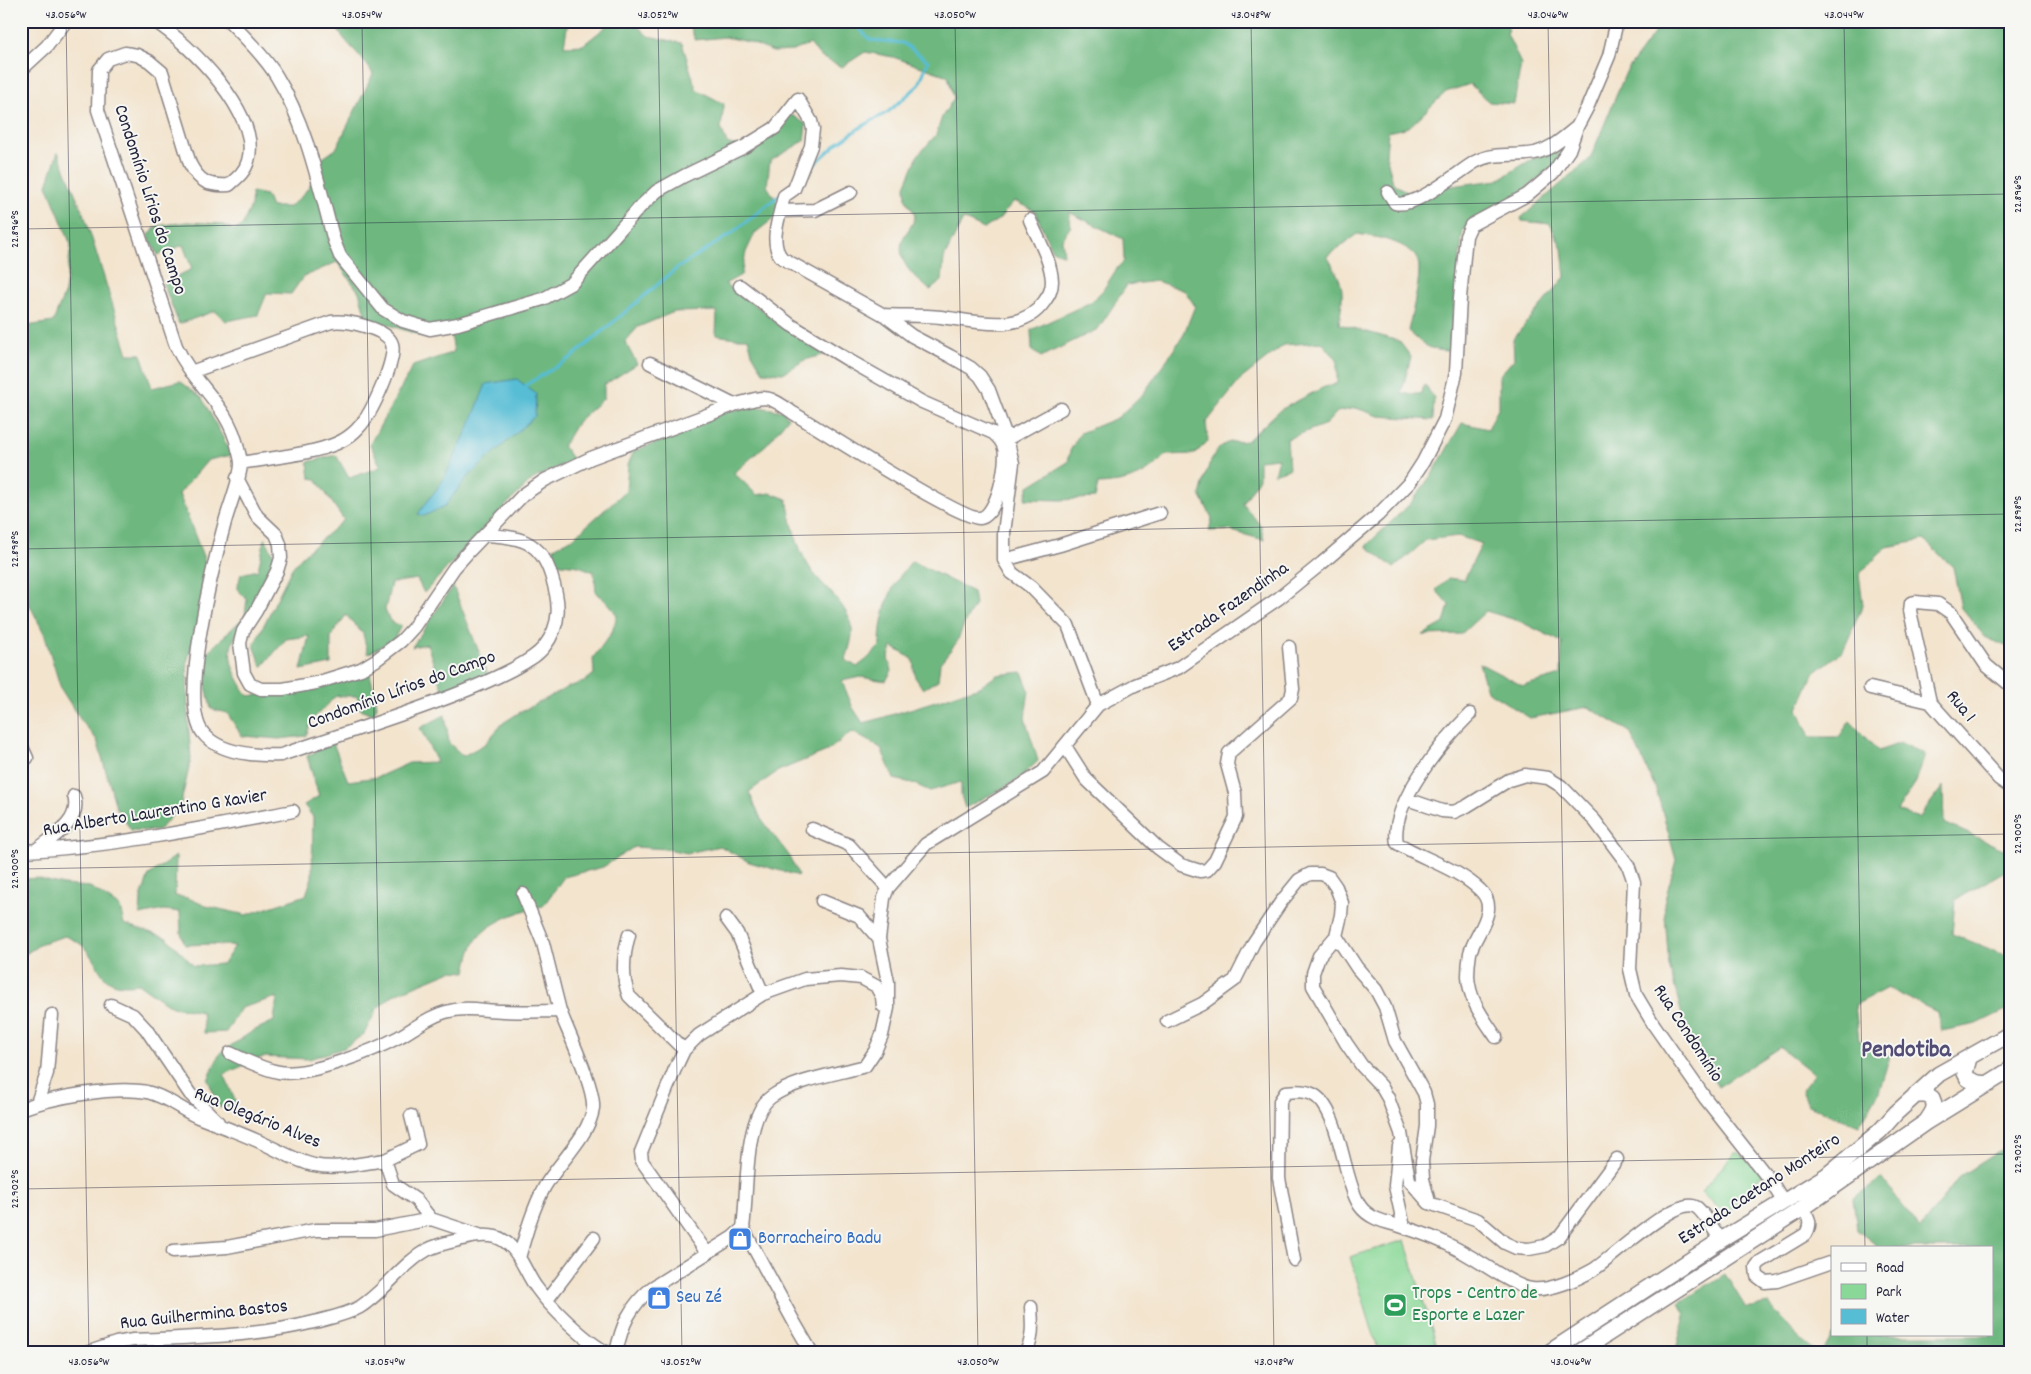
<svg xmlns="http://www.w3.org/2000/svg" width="2031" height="1374" font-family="Dekko,sans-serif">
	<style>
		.green { fill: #89d897; stroke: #567d69 }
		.forest { fill: #6eb880; stroke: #486d5e }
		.water { fill: #57bdd5; stroke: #3c7088 }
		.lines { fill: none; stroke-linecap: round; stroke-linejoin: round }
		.stream { stroke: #57bdd5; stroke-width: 3 }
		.minor-casing { stroke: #8a8384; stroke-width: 15 }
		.major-casing { stroke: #8a8384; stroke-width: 18 }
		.minor { stroke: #fff; stroke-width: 12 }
		.major { stroke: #fff; stroke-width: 15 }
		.ticks { fill: none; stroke: #22223b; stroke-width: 1; stroke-opacity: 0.45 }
		.labels { text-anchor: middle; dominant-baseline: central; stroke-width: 4; stroke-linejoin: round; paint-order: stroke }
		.street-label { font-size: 19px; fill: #22223b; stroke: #f6f6f2 }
		.shop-label { font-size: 19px; fill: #366cbe; stroke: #f6f6f2; text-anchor: start }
		.leisure-label { font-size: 19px; fill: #27864d; stroke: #f6f6f2; text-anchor: start }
		.district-label { font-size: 24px; font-weight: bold; fill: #534c75; stroke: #f6f6f2 }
		.neatline { fill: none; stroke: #22223b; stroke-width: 2 }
		.ticks-label { font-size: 12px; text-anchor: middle; fill: #22223b }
	</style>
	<rect width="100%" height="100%" fill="#f6f6f2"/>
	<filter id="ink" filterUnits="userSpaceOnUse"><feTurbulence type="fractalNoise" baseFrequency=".02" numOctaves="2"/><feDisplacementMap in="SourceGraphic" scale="10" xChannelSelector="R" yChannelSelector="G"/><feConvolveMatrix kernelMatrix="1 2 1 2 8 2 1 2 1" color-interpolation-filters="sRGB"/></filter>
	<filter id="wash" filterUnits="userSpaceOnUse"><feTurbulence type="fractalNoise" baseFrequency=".0096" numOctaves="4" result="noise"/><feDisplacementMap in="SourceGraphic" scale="20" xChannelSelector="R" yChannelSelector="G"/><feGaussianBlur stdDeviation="1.12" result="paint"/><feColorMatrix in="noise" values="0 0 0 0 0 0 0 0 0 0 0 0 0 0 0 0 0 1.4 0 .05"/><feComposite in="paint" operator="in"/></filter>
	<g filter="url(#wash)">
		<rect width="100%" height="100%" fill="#f3e4ce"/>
		<path class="green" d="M1736 1151 1763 1174 1727 1215 1701 1192Z
			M1405 1240 1439 1353H1379L1350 1257Z"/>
		<path class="forest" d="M333 21H568L564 46 583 45 607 26V21H632L648 36 682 43 696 89 724 104 721 128 727 143 754 152 790 114 806 124 804 141 770 161 767 186 783 211 755 233 746 252 741 275 725 284 826 354 805 360 783 373 763 372 752 353 748 338H735L716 335 717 311 674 312 638 327 625 342 637 364 604 385V398L578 421 563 446 573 460 533 479 491 520 424 593 417 579 391 583 385 610 390 621 401 626 394 639 368 654 363 634 346 615 331 637V664L301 670 309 636 286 639 262 667 254 645 292 568 302 556 344 520 316 479 310 478 308 462 336 455 349 478 381 467 370 444 413 366 454 352 450 329 419 335 366 317 359 292 337 262 303 277 291 294 267 293 258 315 226 321 215 311 179 324 163 283 192 269 183 245 158 255 148 236 157 226 187 222 220 224 235 230 242 226 251 206 252 192 266 195 271 207H289L302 196 311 184 323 158 336 149 373 74C362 54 342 42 333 21Z
			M705 21H1508L1507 34 1521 64 1514 104 1489 102 1470 84 1446 92 1409 127 1388 132 1386 154 1393 183 1419 200 1443 187 1498 180 1532 159 1558 150 1560 162 1515 197 1463 229 1449 351C1429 351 1423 344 1408 331 1412 312 1419 288 1419 269 1420 243 1377 237 1357 234L1327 256C1345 286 1344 289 1339 324L1399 341 1411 357 1401 394H1420L1425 385 1434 398 1433 420 1379 416 1356 408 1337 412 1326 424 1287 439 1289 469 1274 474 1278 458 1259 460V478L1243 504 1261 526 1264 540 1228 530 1209 531 1212 518 1200 495C1205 478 1211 445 1231 442 1236 441 1242 442 1247 441L1280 410 1322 388 1337 383V360L1322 342 1284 345 1241 379 1206 423 1208 441 1195 454 1165 455C1146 477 1126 483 1098 484L1095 498 1061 500 1025 499 1029 486 1068 462 1070 451 1080 433 1117 418 1144 393 1183 336 1195 306 1185 291 1156 281 1127 285 1098 329 1041 357 1032 350 1031 330 1091 302 1103 290 1118 267 1124 261 1123 239 1069 212 1071 226 1062 239 1064 255 1052 250 1035 211 1014 201 999 219 984 229 963 219 944 258 942 281 930 290C916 278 897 264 902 242 905 231 914 227 915 214L906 200 905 186 918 155 936 135 942 117 954 98 948 76 893 57 865 52 842 67 821 57 810 44 793 51 773 52 749 42 725 37 695 40 690 26Z
			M1663 21H2010V648L1985 637 1961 608 1953 567 1924 540 1887 547 1859 574 1863 605 1843 651 1813 674 1798 709 1810 737H1839L1850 721 1878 751 1901 743 1925 754 1916 782 1897 811 1919 818 1943 786 1944 823 2010 852V868L1955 900 1952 934 2010 957V1008L1977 1024 1941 1031 1937 1012 1887 988 1855 1005 1859 1041 1890 1055 1879 1092 1859 1126 1808 1105 1802 1090 1814 1074 1780 1047 1718 1087 1689 1042 1669 965 1664 903 1676 860 1656 789 1630 732 1588 707 1530 718 1487 691 1479 663 1523 686 1561 675 1562 642 1519 621 1486 611 1461 634 1423 635 1444 623 1449 605 1436 590 1448 578 1464 580 1482 544 1458 536 1426 540 1394 568 1366 546 1411 503 1433 473 1462 423 1488 429 1499 406V376L1514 359 1513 339 1565 277 1562 248 1550 224 1522 221 1521 218 1590 159 1626 72Z
			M58 152 86 220 128 354H141L152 388 180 381 202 398 232 455 208 460 179 494 209 572 205 602 187 662 188 720 191 759 180 807 158 831 131 830 116 807 97 740 80 719 61 689 44 633 21 588V343L27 326 53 322 65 292 71 245 47 185Z
			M753 406 783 411 788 418 768 443 734 473 757 495 770 493 787 499C791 521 796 545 808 565 821 587 849 603 852 630 853 639 848 651 846 660L857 667 866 660 880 646C880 613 890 585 912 561L973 592 975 604 964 624 957 642 940 663 938 680 923 689 915 677 913 659 892 647 888 659 892 670 886 681 860 677 842 681 853 708 863 723 875 720 980 687 997 675 1022 672 1029 690 1025 718 1038 761 1016 781 965 808 961 795V782L930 791 912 783 894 779 881 748 852 732 827 751 778 771 749 792 761 819 788 854 799 876 749 862 720 846 687 853 667 849 634 847 603 867 564 877 543 906C521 910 487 922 475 942 470 951 468 962 466 972L451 971 393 995 377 1009 364 1034 344 1048 309 1059 263 1057 224 1074 236 1103 220 1108 208 1080 220 1053 253 1031 274 1021 277 997 241 1008 226 1032 204 1033 202 1012 172 1007 139 984C100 989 105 973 85 948 81 943 72 939 65 936L42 943 21 957V884L26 879 36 878 63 885 90 887 120 907 124 924 167 938 194 966 223 964 235 946 211 944 185 945 181 933 180 912 164 910 140 915 141 898 149 875 176 856 175 896 188 898 206 906 246 915 306 895 312 877 313 817 304 805 319 796 307 756 333 743 348 781 378 777 409 763 437 762 420 728 445 715 449 743 463 756 485 744 503 723 517 714 568 687 584 682 594 674 593 658 612 632 617 616 611 606 596 592 594 572 579 566 554 563V548L573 538 626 491 628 465 634 451 687 432 725 412Z
			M265 538 276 559C270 572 265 586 258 598 235 643 215 645 248 696L323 688 369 669 377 706 373 715 359 708 357 696H336L312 720 306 736 279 739 242 736 227 713 211 709 205 681 208 652 245 616 247 599 237 589 241 574 258 570Z
			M453 586 488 675 443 692 427 644 412 647Z
			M2002 1149 2010 1150V1353H1822L1832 1335H1992V1248H1880L1857 1230 1853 1198 1882 1178 1920 1229 1960 1176Z
			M1725 1274 1746 1308 1769 1304 1800 1340 1817 1353H1675L1685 1315 1679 1303Z"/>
		<path class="water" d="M517 379 536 394 535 416 467 478 445 506 424 516 418 514 444 479 471 422 486 384Z"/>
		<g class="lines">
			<path class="stream" d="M806 172 838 143 861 127 888 112 919 85 928 61 903 43 870 40 852 21
				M526 385 572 357 676 269 731 234 781 194"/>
		</g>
	</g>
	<g filter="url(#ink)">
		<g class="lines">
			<g class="minor-casing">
				<path id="minor" d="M154 21C189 43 262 115 248 161 245 172 237 178 229 185 209 186 200 183 190 164L162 72 149 61 137 55 125 53 108 59 99 70 98 110 176 346C193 384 229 405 238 449 239 453 241 459 241 464 241 477 229 507 225 522 214 562 178 702 203 733 219 754 258 756 281 755 333 737 385 721 436 702 463 692 488 682 513 669 524 663 536 657 544 647 562 624 560 602 551 575 540 540 519 537 487 535
					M229 21C244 36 267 59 277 77 307 126 319 186 334 241L340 256 383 309 403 321 430 329 458 324 543 299 572 283 641 206 657 191 684 176 744 147 775 128 798 99 811 121 813 129 811 146 794 189 784 196C780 215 768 243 782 258L884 315 912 336 950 356 971 368 980 376 989 390 1007 439 1013 463 1004 533V560L1012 573 1031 587 1068 625 1098 705
					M21 70 47 46 66 21
					M1388 192 1395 203C1415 209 1458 172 1475 162 1494 151 1515 157 1535 153 1552 149 1564 137 1577 127
					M781 211 815 210 851 192
					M884 315C903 316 922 315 941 317 975 321 1021 335 1044 302 1049 295 1052 290 1052 281 1051 260 1038 239 1030 220
					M650 363 734 405
					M191 372 331 322C346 320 387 328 392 344 397 359 371 415 359 427 356 431 352 434 348 437 327 453 269 458 241 463
					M1007 439 1061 409
					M237 478 257 516 276 534 280 544 281 558 277 571 256 611 243 631 240 643 244 673 250 684 261 689H283L316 683 361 669 376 660 401 641 413 628 454 568 470 550 523 495 545 480 591 458 734 405C765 396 766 393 793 413 818 428 962 521 980 518 997 516 1008 463 1004 448 1002 441 998 437 993 433L922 402 850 361 791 325 740 286
					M1004 560 1060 545 1160 513
					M2010 685 1986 665 1951 613 1938 604 1915 602 1911 603 1910 611 1930 702 1999 779 2010 787
					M1870 688 1930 702
					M1470 714C1444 740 1389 804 1397 843 1423 859 1457 868 1480 890 1501 909 1475 933 1470 953 1469 959 1468 969 1468 976 1469 1000 1483 1018 1496 1037
					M21 745 27 758
					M1065 746 1086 779 1158 848 1181 865 1200 871 1207 870 1215 861 1236 817 1235 793 1227 764 1229 753 1291 698 1293 689 1289 647
					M1407 799 1442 811 1454 812 1467 806 1509 780 1525 775 1548 778 1561 786 1595 821 1628 865 1634 882 1630 969 1636 995 1654 1025 1705 1098 1772 1183 1783 1201
					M812 829 849 845 888 888
					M36 850C53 837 82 821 74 796
					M21 851C113 847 204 828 293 811
					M523 894 543 943 560 1011
					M822 901 859 916 879 939
					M726 918 737 933 763 994
					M629 935C623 956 621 976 629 996L684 1050
					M1336 936 1357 968 1376 990 1385 1007 1395 1041 1424 1093 1427 1104V1126L1422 1161 1423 1179 1429 1202
					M111 1005 133 1015 146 1029 190 1094 218 1122
					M1167 1021 1202 1004 1235 980 1254 942 1281 902 1299 880 1310 874H1321L1329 877 1336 887 1342 903 1341 915 1336 936 1319 956 1313 973V986L1346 1043 1362 1066 1381 1086 1388 1098 1401 1133 1409 1180 1429 1203 1478 1220 1505 1243 1516 1248 1529 1249 1545 1246 1559 1237 1617 1159
					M230 1053C245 1060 262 1069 279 1072 308 1077 373 1051 399 1037 415 1028 431 1015 450 1011 467 1006 485 1011 503 1011 522 1012 541 1011 560 1011 568 1032 595 1088 593 1108 591 1133 558 1164 545 1186 533 1208 526 1233 519 1258
					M37 1103 47 1073 52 1015
					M21 1109C52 1097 115 1086 147 1092 166 1096 181 1110 198 1117 218 1125 238 1132 258 1141 274 1148 298 1162 314 1165 337 1170 362 1163 385 1160L393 1184 416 1200 431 1219 479 1235
					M1399 1146 1395 1186 1404 1227
					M385 1160 418 1144 411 1116
					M1803 1208C1809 1218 1812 1223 1806 1234L1760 1262 1756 1267 1757 1276 1765 1282 1777 1281 1832 1262
					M743 1228 794 1322 812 1353
					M173 1251 227 1247 315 1230H375L431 1219
					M707 1253 642 1161 641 1152 675 1069 684 1050 699 1035 763 994 805 979 841 976 861 978 876 986 882 997 883 1006
					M1294 1260 1279 1178 1280 1101 1286 1092C1294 1091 1304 1090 1312 1094 1340 1106 1343 1181 1360 1206 1369 1219 1386 1222 1400 1226 1416 1231 1434 1237 1449 1245 1471 1255 1490 1270 1511 1281 1518 1285 1524 1288 1532 1289 1550 1291 1578 1279 1593 1270 1611 1259 1677 1195 1696 1207 1704 1212 1715 1232 1721 1240
					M547 1300 594 1238
					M86 1353 116 1343 133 1340C194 1337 254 1337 314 1322 329 1318 346 1315 360 1307 384 1292 403 1263 427 1250 438 1244 450 1242 463 1239 474 1236 485 1234 496 1237 518 1244 524 1271 536 1287 550 1307 586 1342 608 1353
					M616 1353C622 1324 630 1306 653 1287L733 1237 743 1228C748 1195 743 1117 771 1097 794 1080 837 1074 865 1066L875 1051 882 1035 888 1008V982L879 939 884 898 888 888 926 844 1043 772 1098 705 1135 685 1178 668 1279 598 1322 563 1378 515 1410 482 1423 462 1445 419 1456 373 1460 298 1466 236 1471 225 1527 195 1553 173 1569 150 1577 127 1587 108 1609 56 1617 21
					M1025 1353C1034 1340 1032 1322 1031 1307"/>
			</g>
			<g class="major-casing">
				<path id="major" d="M1969 1058 1965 1073 1968 1079 1978 1083 1989 1084
					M1915 1095H1926L1932 1098C1937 1108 1932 1113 1926 1122
					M1548 1353 1721 1240 1826 1176 1880 1131 1896 1113 1939 1074 2010 1034
					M1578 1353 1803 1208 1926 1122 2010 1070"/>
			</g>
			<use href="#minor" class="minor"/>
			<use href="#major" class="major"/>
		</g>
	</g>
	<path class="ticks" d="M66 21 89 1353M362 21 385 1353M658 21 682 1353M955 21 978 1353M1251 21 1274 1353M1548 21 1571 1353M1844 21 1865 1248M21 229 2010 194M21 549 2010 514M21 869 2010 834M21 1189 2010 1154M1867 1335V1353"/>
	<defs>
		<g id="shop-square" transform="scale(1.25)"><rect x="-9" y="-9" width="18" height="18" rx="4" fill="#3f7fe0" stroke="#f6f6f2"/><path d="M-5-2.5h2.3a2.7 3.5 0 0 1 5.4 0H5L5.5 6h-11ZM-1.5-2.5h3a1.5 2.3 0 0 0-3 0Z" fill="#fff"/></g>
		<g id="stadium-square" transform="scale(1.25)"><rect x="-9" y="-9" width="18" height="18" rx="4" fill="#2e9e5b" stroke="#f6f6f2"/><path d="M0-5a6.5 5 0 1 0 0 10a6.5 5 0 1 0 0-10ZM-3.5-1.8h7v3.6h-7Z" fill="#fff"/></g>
	</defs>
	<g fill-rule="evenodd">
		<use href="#shop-square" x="740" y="1239"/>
		<use href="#shop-square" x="659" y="1298"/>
		<use href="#stadium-square" x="1395" y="1305"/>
	</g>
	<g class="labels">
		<g class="street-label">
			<text transform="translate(149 200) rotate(72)">Condomínio Lírios do Campo</text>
			<text transform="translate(1229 608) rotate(-35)">Estrada Fazendinha</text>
			<text transform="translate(402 691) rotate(-20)">Condomínio Lírios do Campo</text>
			<text transform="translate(1960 707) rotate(51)">Rua 1</text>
			<text transform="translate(155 814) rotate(-9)">Rua Alberto Laurentino G Xavier</text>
			<text transform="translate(1687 1034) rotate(57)">Rua Condomínio</text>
			<text transform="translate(257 1119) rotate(22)">Rua Olegário Alves</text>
			<text transform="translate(1760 1190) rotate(-33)">Estrada Caetano Monteiro</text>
			<text transform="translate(204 1316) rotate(-6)">Rua Guilhermina Bastos</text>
		</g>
		<g class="shop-label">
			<text x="758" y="1239">Borracheiro Badu</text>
			<text x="676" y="1298">Seu Zé</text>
		</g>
		<g class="leisure-label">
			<text x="1412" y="1294">Trops - Centro de<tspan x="1412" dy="22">Esporte e Lazer</tspan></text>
		</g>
		<g class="district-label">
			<text x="1906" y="1051">Pendotiba</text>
		</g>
	</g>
	<rect width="2031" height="1374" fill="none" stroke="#f6f6f2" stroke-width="55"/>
	<rect x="1831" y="1246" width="162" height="90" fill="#f6f6f2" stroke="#a1a1a9"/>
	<rect x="1841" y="1263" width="25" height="8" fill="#ffffff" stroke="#a1a1a9"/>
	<text x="1876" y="1272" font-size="15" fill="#22223b">Road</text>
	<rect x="1841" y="1284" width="25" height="15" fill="#89d897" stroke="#a1a1a9"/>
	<text x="1876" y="1296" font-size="15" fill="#22223b">Park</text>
	<rect x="1841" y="1309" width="25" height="15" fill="#57bdd5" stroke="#a1a1a9"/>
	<text x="1876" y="1322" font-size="15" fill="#22223b">Water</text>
	<rect x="28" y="28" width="1976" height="1318" class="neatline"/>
	<g class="ticks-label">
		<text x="66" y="18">43.056°W</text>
		<text x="362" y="18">43.054°W</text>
		<text x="658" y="18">43.052°W</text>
		<text x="955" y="18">43.050°W</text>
		<text x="1251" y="18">43.048°W</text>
		<text x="1548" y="18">43.046°W</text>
		<text x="1844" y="18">43.044°W</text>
		<text transform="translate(2017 194) rotate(-90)" y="4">22.896°S</text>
		<text transform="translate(14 229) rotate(-90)" y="4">22.896°S</text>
		<text transform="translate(2017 514) rotate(-90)" y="4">22.898°S</text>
		<text transform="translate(14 549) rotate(-90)" y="4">22.898°S</text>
		<text transform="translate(2017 834) rotate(-90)" y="4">22.900°S</text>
		<text transform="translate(14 869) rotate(-90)" y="4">22.900°S</text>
		<text transform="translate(2017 1154) rotate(-90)" y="4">22.902°S</text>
		<text transform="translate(14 1189) rotate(-90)" y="4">22.902°S</text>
		<text x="89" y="1365">43.056°W</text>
		<text x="385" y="1365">43.054°W</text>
		<text x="681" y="1365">43.052°W</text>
		<text x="978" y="1365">43.050°W</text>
		<text x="1274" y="1365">43.048°W</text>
		<text x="1571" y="1365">43.046°W</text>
	</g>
</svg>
